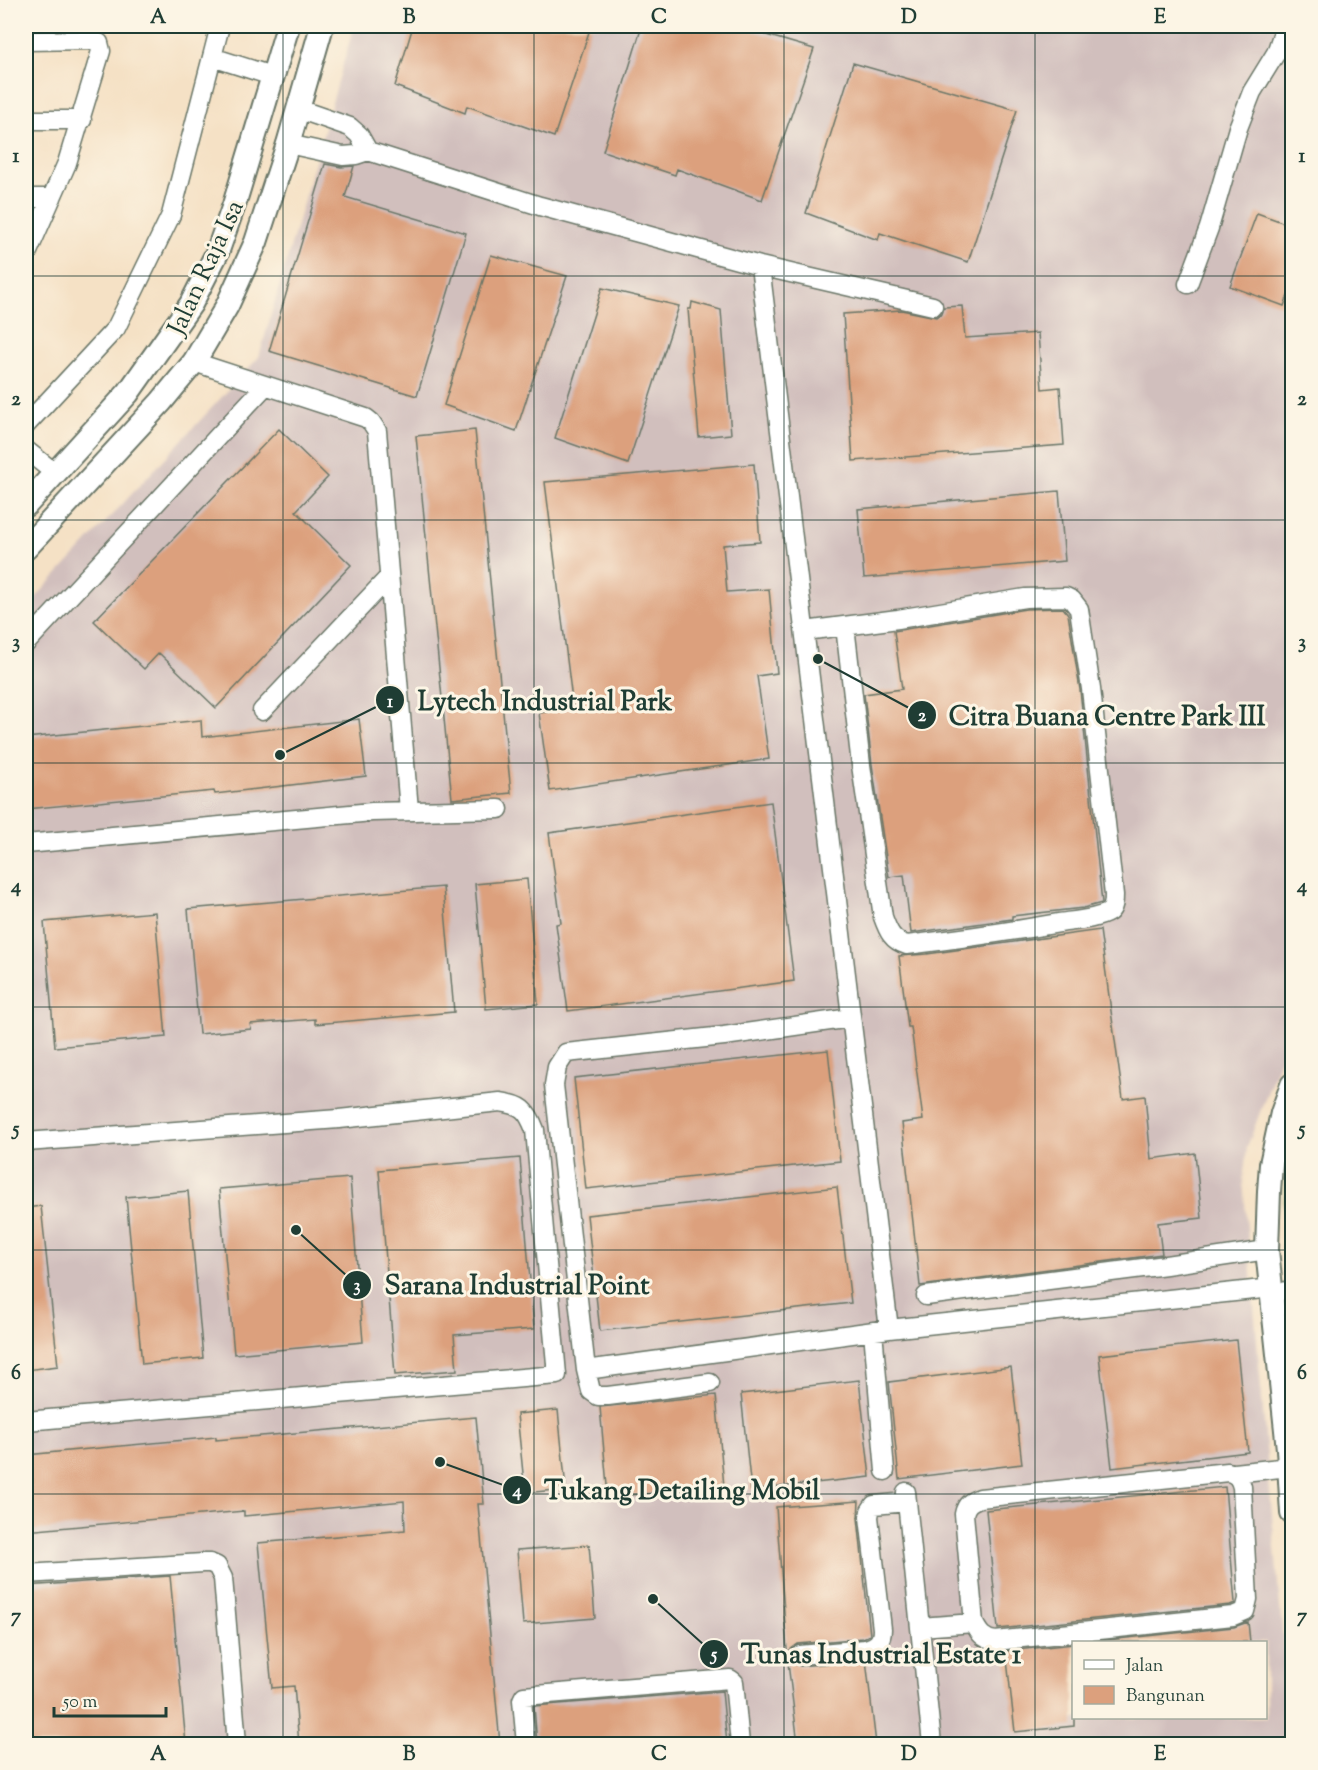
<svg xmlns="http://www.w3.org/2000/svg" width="1318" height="1770" font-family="'Sorts Mill Goudy',serif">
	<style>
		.industrial { fill: #d1bfbd; fill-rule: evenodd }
		.green { fill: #b6cc70; stroke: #6a8452; stroke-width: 1.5 }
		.building { fill: #dca07d }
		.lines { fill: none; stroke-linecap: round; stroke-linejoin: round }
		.minor-casing { stroke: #6a7667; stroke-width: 21 }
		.major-casing { stroke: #6a7667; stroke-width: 26 }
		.minor { stroke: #fff; stroke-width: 18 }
		.major { stroke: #fff; stroke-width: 22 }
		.grid { fill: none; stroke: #1f3d34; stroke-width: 1.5; stroke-opacity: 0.55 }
		.labels { text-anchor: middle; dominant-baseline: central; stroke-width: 6; stroke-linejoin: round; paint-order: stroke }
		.street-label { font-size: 26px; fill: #1f3d34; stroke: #fcf5e5 }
		.leader { fill: none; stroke: #1f3d34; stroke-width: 2 }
		.callout-dot { fill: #1f3d34; stroke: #fcf5e5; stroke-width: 2 }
		.mark-label { font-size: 18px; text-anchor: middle; font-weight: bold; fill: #fff }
		.callout-label { font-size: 27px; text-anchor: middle; font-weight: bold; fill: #1f3d34; stroke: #fcf5e5; stroke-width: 6; stroke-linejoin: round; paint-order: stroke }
		.neatline { fill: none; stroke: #1f3d34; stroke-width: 2 }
		.grid-label { font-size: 20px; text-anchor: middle; font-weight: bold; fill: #1f3d34 }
	</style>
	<rect width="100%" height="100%" fill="#fcf5e5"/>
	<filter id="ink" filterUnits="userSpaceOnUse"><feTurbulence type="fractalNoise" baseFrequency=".0167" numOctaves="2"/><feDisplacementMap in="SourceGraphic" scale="12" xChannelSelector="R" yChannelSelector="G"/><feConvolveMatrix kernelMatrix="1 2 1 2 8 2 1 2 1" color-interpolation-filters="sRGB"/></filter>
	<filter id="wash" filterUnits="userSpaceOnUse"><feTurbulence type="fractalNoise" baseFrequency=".008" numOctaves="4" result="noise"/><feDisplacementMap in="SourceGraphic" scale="24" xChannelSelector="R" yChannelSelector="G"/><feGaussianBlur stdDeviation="1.35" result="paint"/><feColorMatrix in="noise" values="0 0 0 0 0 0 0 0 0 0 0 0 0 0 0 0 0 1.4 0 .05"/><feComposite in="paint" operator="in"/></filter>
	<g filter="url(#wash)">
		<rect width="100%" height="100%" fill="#f5e1c5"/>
		<path class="industrial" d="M354 26H1292V1027L1247 1147 1243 1181 1292 1744H26V608L259 357ZM1074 1642H1266V1718H1074Z"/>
		<path class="green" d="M1292 1125V1281L1286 1266 1283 1246 1285 1173Z"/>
		<g id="blocks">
			<path class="building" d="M413 26H591L554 137 467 106 465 113 395 86Z
				M642 26H736L814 49 762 200 677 169 675 175 603 151Z
				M853 63 1017 110 968 262 880 233 878 240 806 213Z
				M325 164 341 167 354 166 345 197 466 233 417 396 269 351Z
				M1257 213 1293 226V283L1284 306 1230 286Z
				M491 255 567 276 516 431 444 405Z
				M602 288 679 306 628 464 555 438Z
				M692 302 721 310 731 434 699 437 688 309H691Z
				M962 306 965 338 1038 333 1042 389 1060 387 1064 445 853 461 843 314 901 310 936 317 942 313 944 307Z
				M279 429 328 477 296 511 351 565 216 708 159 653 144 669 94 621Z
				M475 430 511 793 452 799 416 436Z
				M754 464 760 542 723 545 727 592 769 589 777 673 757 676 769 759 550 791 539 713 573 708 545 482Z
				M1059 491 1065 561 864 578 858 509Z
				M1063 608 1068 614 1080 690 1102 903 1083 908 1012 916V919L911 933 904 875 889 877 872 764 864 694 902 689 894 631 1026 609Z
				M359 719 366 776 215 794 214 791 26 809V738L201 720 202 737Z
				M771 802 794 981 568 1011 556 924 561 923 549 833Z
				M527 879 538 1004 486 1009 475 884Z
				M443 887 454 1012 315 1024V1019L250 1024 251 1029 199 1034 188 909Z
				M155 912 166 1037 55 1047 44 922Z
				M1100 930 1123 1099 1145 1096 1151 1159 1195 1153 1202 1218 1158 1223 1162 1254 920 1286 902 1123 923 1120 911 1027H908L899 956 927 954Z
				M828 1050 840 1161 586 1189 574 1078Z
				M520 1158 534 1329 454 1335 457 1370 395 1375 379 1170Z
				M350 1178 363 1342 234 1354 219 1189Z
				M837 1187 851 1303 600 1331 587 1215Z
				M188 1191 203 1358 142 1364 126 1197Z
				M41 1206 58 1366 26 1370V1208Z
				M1236 1340 1248 1452 1112 1468 1099 1355Z
				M1011 1367 1022 1464 899 1479 889 1382Z
				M859 1380 870 1477 751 1490 741 1394Z
				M716 1395 724 1487 608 1497 600 1407Z
				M558 1410 566 1489 525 1493 517 1414Z
				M476 1417 484 1504H478L500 1744H299L294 1686 272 1688 258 1543 405 1530 404 1501 244 1516V1511L26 1531V1455L216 1437V1440Z
				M1225 1487 1235 1603 1230 1605 998 1629 986 1510Z
				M859 1501 858 1518 870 1635 863 1638 798 1644 790 1650 789 1655 791 1662 800 1666 866 1660 876 1744H798L788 1663 776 1507Z
				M589 1545 595 1618 523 1624 517 1550Z
				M170 1576 186 1744H26V1586Z
				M1248 1622 1250 1642H1088L1234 1627Z
				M1074 1644V1726L1015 1732 1006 1651Z
				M722 1691 727 1744H537L534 1706Z"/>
		</g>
	</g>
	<g filter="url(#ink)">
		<use href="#blocks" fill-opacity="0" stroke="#6a7667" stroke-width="1.5"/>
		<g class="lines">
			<g class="minor-casing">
				<path id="minor" d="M26 41 90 40 99 43 101 51 67 163 26 256
					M212 57 220 26
					M298 109 350 127 359 135 368 151
					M26 120H82
					M288 144 343 156 356 155 368 151 540 206 760 266 933 306
					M26 198H52
					M760 266 889 1329
					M1188 284 1209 228 1238 128 1252 92 1276 53 1285 26
					M194 362 366 418 371 422 377 431 409 810
					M26 425 116 328 171 215 212 57 272 76
					M26 450 55 473
					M805 631 898 619 1025 598 1066 597 1072 600 1079 609 1091 689 1114 895C1114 901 1114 908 1109 912 1098 919 1072 921 1059 923 1008 932 958 939 907 945 892 941 888 931 883 917L861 765 845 626
					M26 643 265 386
					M262 711 389 577
					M26 844 372 812 499 809
					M26 1142 339 1119 500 1102C522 1105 527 1109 535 1130L557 1375 26 1421
					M1286 1291 1292 1293
					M926 1296 1166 1265 1267 1250
					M873 1331 885 1471
					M586 1370 889 1329 1272 1288
					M710 1383 608 1396H598L591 1391 586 1370 554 1085 557 1067 566 1053 724 1036 851 1018
					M1228 1472C1237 1474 1240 1479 1242 1487L1248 1599 1245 1611 1233 1616 995 1641C983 1639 979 1633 974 1623L964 1514C966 1504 971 1501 980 1498Z
					M1234 1473 1289 1467
					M906 1492 932 1744
					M26 1574 203 1563H210L217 1566 223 1578 237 1744
					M920 1627 974 1623
					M800 1655 865 1649C877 1646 882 1641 882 1629L869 1517 870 1511 874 1505 907 1502
					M526 1744 522 1700 524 1696 730 1679 734 1682 740 1744"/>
			</g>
			<g class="major-casing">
				<path id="major" d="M26 505 128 393 191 304 217 253 234 205 288 26
					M26 548 161 402 194 362 227 306 256 242 288 144 322 26
					M1292 1085 1282 1113 1271 1164 1269 1191 1267 1250 1288 1449 1292 1513"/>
			</g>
			<use href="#minor" class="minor"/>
			<use href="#major" class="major"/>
		</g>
	</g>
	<path class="grid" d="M283 26V1744M534 26V1744M784 26V1744M1035 26V1744M26 276H1292M26 520H1292M26 763H1292M26 1007H1292M26 1250H1292M26 1494H1292"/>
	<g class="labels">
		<g class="street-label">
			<text transform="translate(207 268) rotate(-65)">Jalan Raja Isa</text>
		</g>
	</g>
	<path class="leader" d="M280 755L390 700M818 659L922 715M296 1230L357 1285M440 1462L517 1490M653 1599L714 1654"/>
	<g class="callout-dot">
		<circle cx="280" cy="755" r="6"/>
		<circle cx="818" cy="659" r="6"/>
		<circle cx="296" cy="1230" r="6"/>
		<circle cx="440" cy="1462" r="6"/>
		<circle cx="653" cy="1599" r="6"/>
		<circle cx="390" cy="700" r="15"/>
		<circle cx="922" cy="715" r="15"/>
		<circle cx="357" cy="1285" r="15"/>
		<circle cx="517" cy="1490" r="15"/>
		<circle cx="714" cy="1654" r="15"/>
	</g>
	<g class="mark-label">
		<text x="390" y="707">1</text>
		<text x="922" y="721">2</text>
		<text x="357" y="1291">3</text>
		<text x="517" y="1496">4</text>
		<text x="714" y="1660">5</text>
	</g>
	<g class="callout-label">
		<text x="545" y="710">Lytech Industrial Park</text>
		<text x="1107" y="725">Citra Buana Centre Park III</text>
		<text x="517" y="1294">Sarana Industrial Point</text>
		<text x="682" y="1499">Tukang Detailing Mobil</text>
		<text x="881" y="1663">Tunas Industrial Estate 1</text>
	</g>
	<rect width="1318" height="1770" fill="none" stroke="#fcf5e5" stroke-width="66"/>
	<rect x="1072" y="1641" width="195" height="78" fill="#fcf5e5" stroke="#a4ab9e" stroke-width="1.5"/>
	<rect x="1084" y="1660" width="30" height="9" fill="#ffffff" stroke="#a4ab9e" stroke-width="1.5"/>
	<text x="1126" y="1671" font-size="18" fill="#1f3d34">Jalan</text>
	<rect x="1084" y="1686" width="30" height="18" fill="#dca07d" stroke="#a4ab9e" stroke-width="1.5"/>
	<text x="1126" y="1701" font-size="18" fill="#1f3d34">Bangunan</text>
	<path d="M54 1707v9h112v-9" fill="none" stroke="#1f3d34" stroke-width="3"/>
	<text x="63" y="1707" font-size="18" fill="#1f3d34" stroke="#fcf5e5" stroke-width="4.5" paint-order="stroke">50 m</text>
	<rect x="33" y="33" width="1252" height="1704" class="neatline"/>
	<g class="grid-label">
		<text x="158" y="23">A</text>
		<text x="409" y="23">B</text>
		<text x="659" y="23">C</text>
		<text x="909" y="23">D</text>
		<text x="1160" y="23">E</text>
		<text x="16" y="162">1</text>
		<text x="1302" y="162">1</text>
		<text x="16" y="405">2</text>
		<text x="1302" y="405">2</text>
		<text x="16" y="648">3</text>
		<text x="1302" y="648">3</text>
		<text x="16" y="892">4</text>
		<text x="1302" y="892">4</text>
		<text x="16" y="1135">5</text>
		<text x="1302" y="1135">5</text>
		<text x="16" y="1379">6</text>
		<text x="1302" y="1379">6</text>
		<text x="16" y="1622">7</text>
		<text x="1302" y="1622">7</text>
		<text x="158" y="1760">A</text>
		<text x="409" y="1760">B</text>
		<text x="659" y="1760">C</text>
		<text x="909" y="1760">D</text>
		<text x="1160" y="1760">E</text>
	</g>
</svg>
